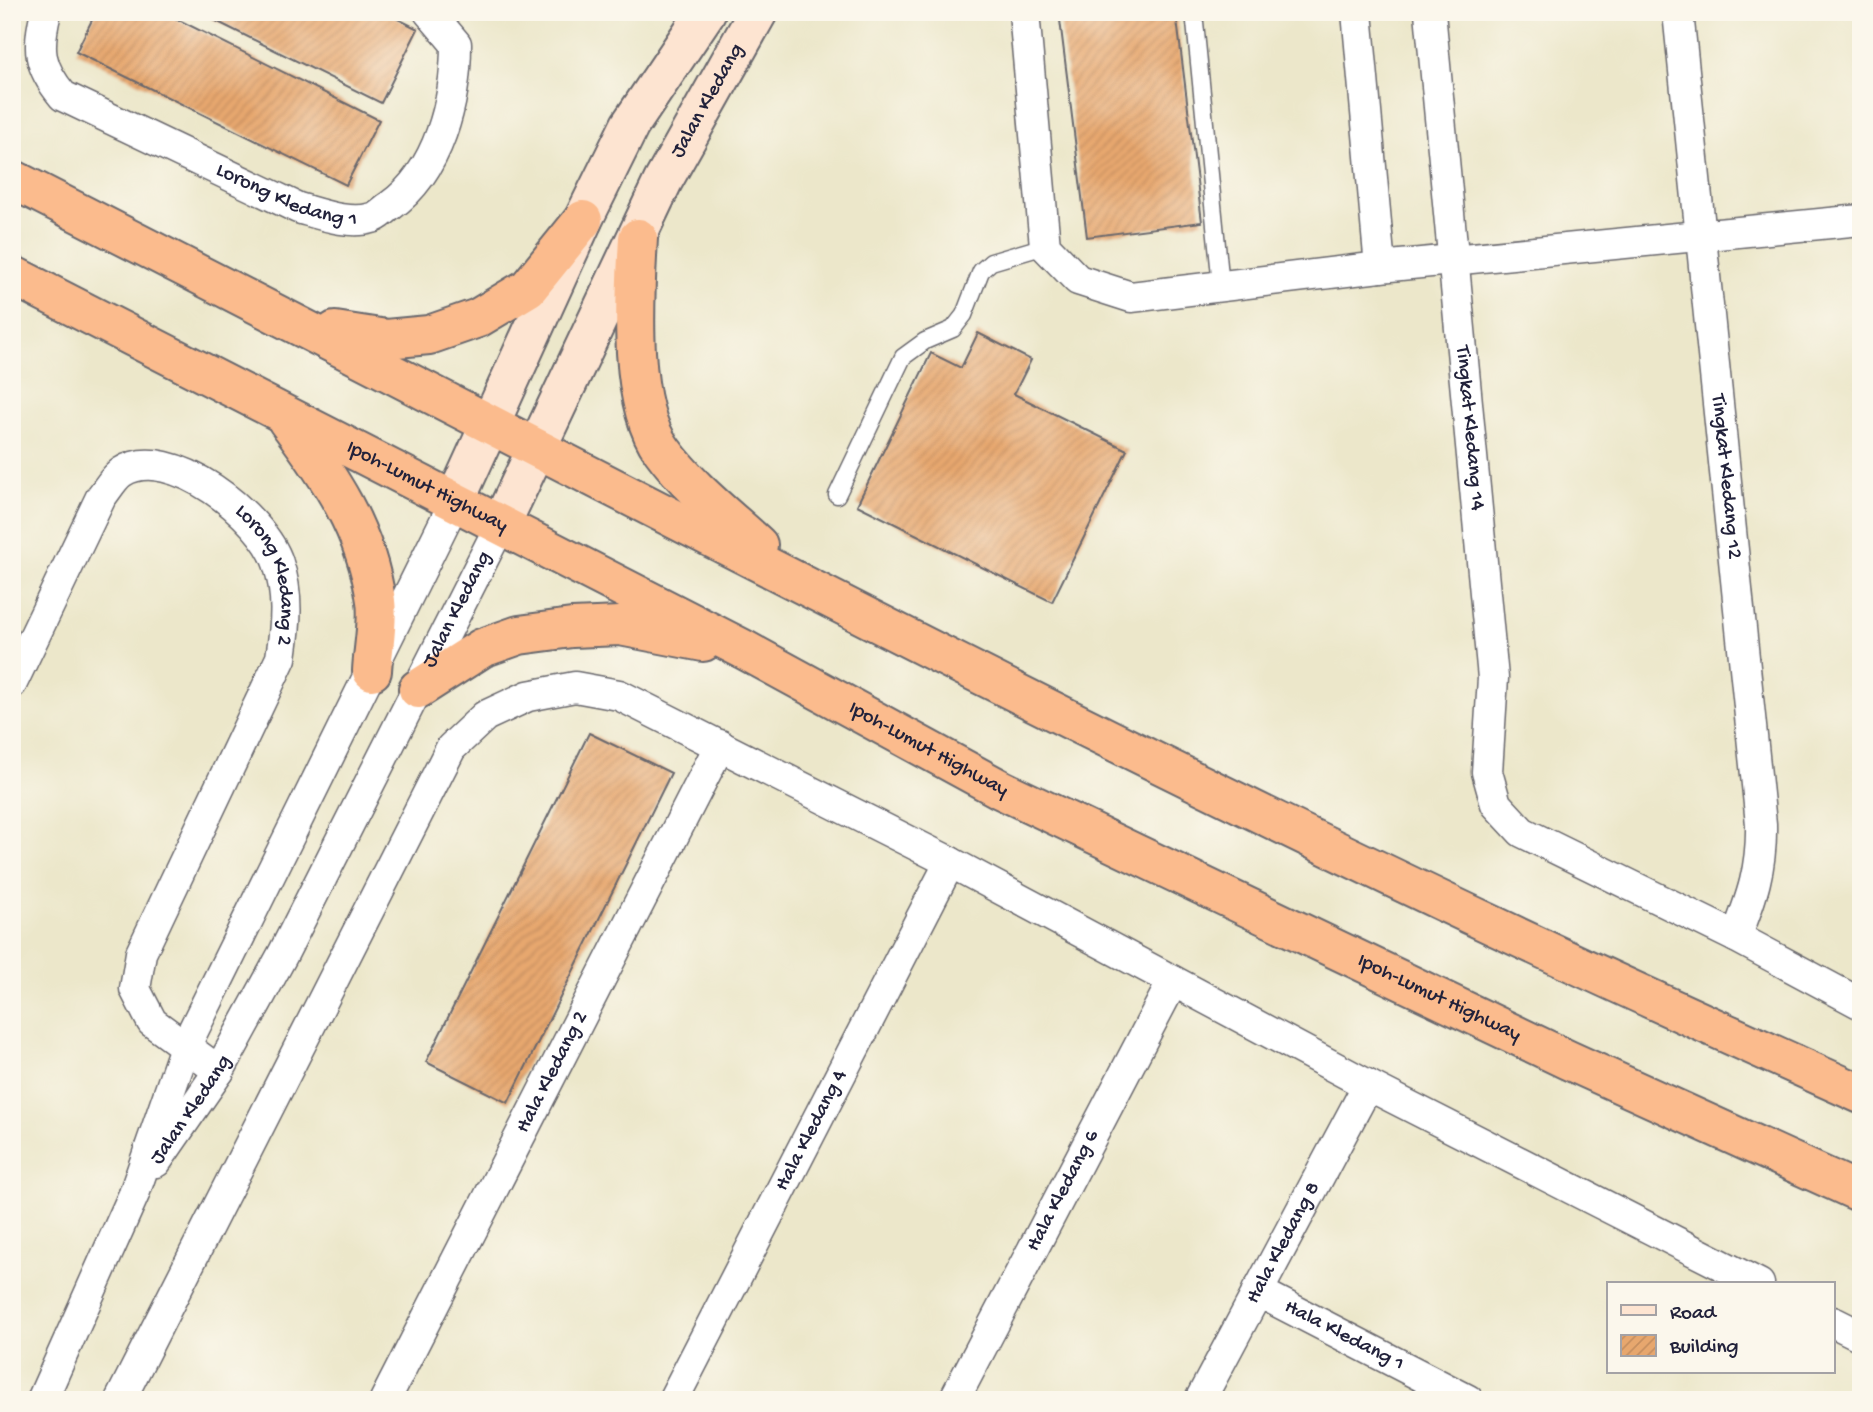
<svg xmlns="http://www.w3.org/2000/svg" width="1873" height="1412" font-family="'Gochi Hand',sans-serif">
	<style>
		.building { fill: url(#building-hatch) }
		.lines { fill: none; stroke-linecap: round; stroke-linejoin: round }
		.service-casing { stroke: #69676d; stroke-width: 19 }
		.minor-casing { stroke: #69676d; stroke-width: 33 }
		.secondary-casing { stroke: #69676d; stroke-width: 42 }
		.trunk-casing { stroke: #69676d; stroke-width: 42 }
		.service { stroke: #fff; stroke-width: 16 }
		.minor { stroke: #fff; stroke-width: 30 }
		.secondary { stroke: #fde4d1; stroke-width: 38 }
		.trunk { stroke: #fbbb8d; stroke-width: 38 }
		.labels { text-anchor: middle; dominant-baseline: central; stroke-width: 5; stroke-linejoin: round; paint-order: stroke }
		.street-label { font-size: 21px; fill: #22223b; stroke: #fbf7ec }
	</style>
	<defs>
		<pattern id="building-hatch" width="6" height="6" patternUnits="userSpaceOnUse" patternTransform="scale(1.75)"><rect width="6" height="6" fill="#e7a76e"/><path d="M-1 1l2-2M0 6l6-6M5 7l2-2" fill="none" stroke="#c68f60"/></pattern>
	</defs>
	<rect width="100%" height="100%" fill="#fbf7ec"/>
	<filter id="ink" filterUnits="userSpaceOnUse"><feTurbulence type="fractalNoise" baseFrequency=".0143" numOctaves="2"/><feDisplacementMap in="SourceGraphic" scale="14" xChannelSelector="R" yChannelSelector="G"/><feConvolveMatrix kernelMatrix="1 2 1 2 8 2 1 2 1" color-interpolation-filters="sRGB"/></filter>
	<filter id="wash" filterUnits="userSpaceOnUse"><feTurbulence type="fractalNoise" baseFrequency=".00686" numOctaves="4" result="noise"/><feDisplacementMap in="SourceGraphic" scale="28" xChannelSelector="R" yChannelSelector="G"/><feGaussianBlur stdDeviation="1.57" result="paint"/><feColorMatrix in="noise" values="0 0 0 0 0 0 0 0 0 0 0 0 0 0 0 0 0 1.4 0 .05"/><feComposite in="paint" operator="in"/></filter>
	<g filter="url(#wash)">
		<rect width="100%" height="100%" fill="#ece7ca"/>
		<g id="blocks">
			<path class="building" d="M96 12H163L379 120 346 185 76 52Z
				M198 12H384L418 29 381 103Z
				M1059 12H1176L1202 222 1087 237Z
				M978 333 1031 360 1014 394 1127 450 1052 602 857 505 931 353 961 368Z
				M589 733 671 773 508 1103 426 1062Z"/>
		</g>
	</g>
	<g filter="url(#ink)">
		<use href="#blocks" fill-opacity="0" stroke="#69676d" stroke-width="2"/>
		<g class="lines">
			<g class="service-casing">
				<path id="service" d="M1194 12 1221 286
					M837 495 903 357 925 341 953 329 964 315 981 271 991 262 1045 246"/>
			</g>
			<g class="minor-casing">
				<g id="minor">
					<path id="s1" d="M46 12C37 48 38 66 63 96L298 208C320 214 349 225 372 218 378 217 385 209 390 206 439 171 456 101 456 44L429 12"/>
					<path d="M1024 12 1045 246 1078 280 1131 297 1380 267 1861 220"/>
					<path d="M1357 12 1380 267"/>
					<path id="s2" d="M1430 12 1493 678 1487 772 1496 804 1522 832 1736 937 1861 1004"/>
					<path id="s3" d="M1678 12 1761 824C1762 868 1752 897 1736 937"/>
					<path id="s4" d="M12 683 101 497C107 490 114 477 122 472 170 441 264 518 278 563 289 595 286 624 281 658L141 953 135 989 152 1022 219 1071"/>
					<path id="s5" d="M156 1162 219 1071 283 954 501 524"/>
					<path id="s6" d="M1257 1291 1468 1400"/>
					<path d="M1833 1322 1861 1336"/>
					<path d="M42 1400 134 1194 185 1047 455 501"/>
					<path d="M120 1400 451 748 485 716 528 696 575 687 619 695 950 862 1368 1085 1759 1284"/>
					<path id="s7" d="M385 1400 720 745"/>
					<path id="s8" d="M673 1400 950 862"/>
					<path id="s9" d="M954 1400 1173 981"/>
					<path id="s10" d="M1200 1400 1368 1085"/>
				</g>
			</g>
			<g class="secondary-casing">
				<g id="secondary">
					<path d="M455 501 583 220 630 125 706 12"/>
					<path id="s11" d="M501 524 663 181 758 12"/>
				</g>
			</g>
			<g class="trunk-casing">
				<g id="trunk">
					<path d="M12 179C508 431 1000 693 1503 930 1621 986 1741 1040 1861 1094"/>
					<path d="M638 238C635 295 627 402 662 450 688 486 725 515 758 545"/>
					<path id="s12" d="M12 275 743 649 1000 789 1568 1060 1861 1193"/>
					<path d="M335 331 386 339 429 335 478 318 528 288 583 220"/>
					<path d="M287 420C329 476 366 529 376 601 379 623 373 649 372 671"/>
					<path d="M418 689 482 648 519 635 572 628 620 626 703 642"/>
				</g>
			</g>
			<use href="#service" class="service"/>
			<use href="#minor" class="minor"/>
			<use href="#secondary" class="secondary"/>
			<use href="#trunk" class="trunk"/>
		</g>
	</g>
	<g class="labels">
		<g class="street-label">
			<text stroke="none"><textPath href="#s11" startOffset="471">Jalan Kledang</textPath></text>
			<text stroke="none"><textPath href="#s1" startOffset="336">Lorong Kledang 1</textPath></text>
			<text stroke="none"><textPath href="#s2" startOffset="418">Tingkat Kledang 14</textPath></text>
			<text stroke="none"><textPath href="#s3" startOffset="467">Tingkat Kledang 12</textPath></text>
			<text stroke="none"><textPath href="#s12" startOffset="466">Ipoh-Lumut Highway</textPath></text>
			<text stroke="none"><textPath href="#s4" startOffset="444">Lorong Kledang 2</textPath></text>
			<text stroke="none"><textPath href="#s5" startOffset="630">Jalan Kledang</textPath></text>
			<text stroke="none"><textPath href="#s12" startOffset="1032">Ipoh-Lumut Highway</textPath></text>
			<text stroke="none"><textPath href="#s12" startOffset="1600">Ipoh-Lumut Highway</textPath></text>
			<text stroke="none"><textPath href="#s7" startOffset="368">Hala Kledang 2</textPath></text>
			<text stroke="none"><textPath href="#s5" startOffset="63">Jalan Kledang</textPath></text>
			<text stroke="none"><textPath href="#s8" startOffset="303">Hala Kledang 4</textPath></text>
			<text stroke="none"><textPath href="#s9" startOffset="236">Hala Kledang 6</textPath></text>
			<text stroke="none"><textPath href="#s10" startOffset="178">Hala Kledang 8</textPath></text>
			<text stroke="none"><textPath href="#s6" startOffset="98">Hala Kledang 1</textPath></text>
		</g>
	</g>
	<rect width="1873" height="1412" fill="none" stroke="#fbf7ec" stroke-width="42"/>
	<rect x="1607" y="1282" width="228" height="91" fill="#fbf7ec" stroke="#a4a2a5" stroke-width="2"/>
	<rect x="1621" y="1305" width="35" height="10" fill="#fde4d1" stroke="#a4a2a5" stroke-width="2"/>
	<text x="1670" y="1318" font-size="21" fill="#22223b">Road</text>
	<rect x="1621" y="1335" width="35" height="21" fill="url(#building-hatch)" stroke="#a4a2a5" stroke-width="2"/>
	<text x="1670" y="1352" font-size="21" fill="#22223b">Building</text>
</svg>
